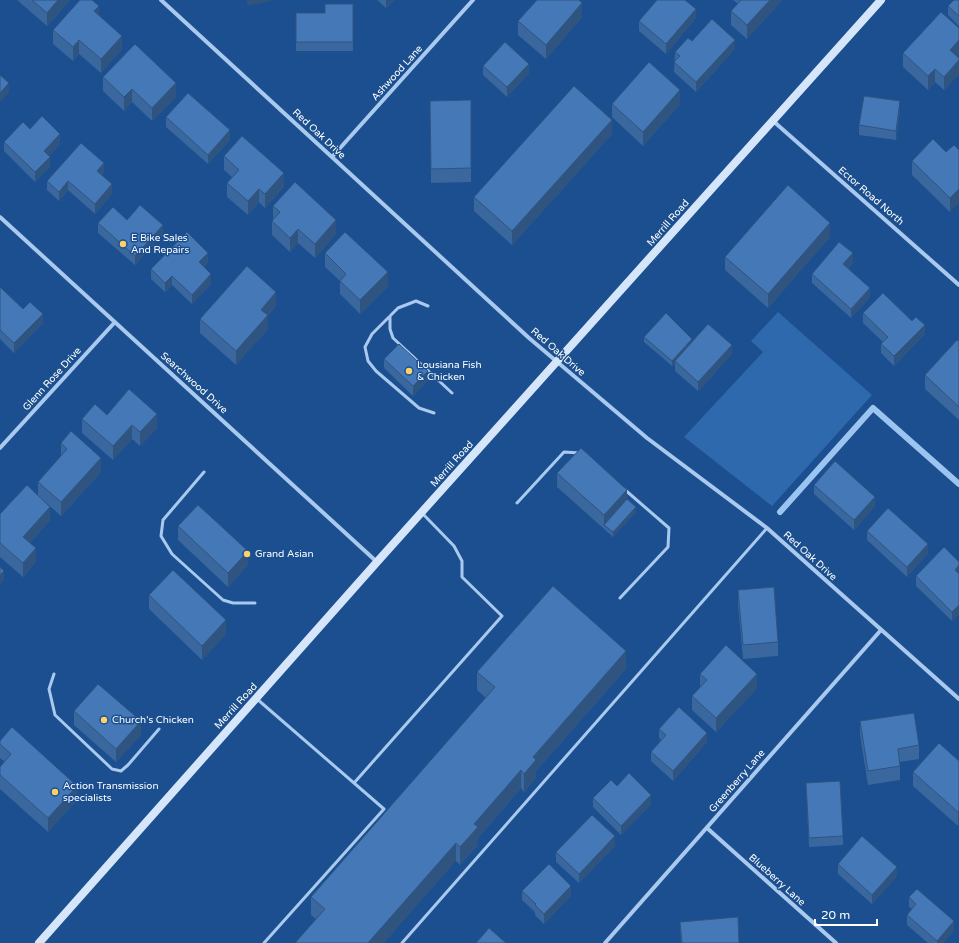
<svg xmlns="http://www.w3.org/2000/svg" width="959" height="943" font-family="'Varela Round',sans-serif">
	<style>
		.green { fill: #2e69ad }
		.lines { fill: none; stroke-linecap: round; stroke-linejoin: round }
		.stream { stroke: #9cc4f0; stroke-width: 6 }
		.lane { stroke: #a9c9ee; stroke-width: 3 }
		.street { stroke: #a9c9ee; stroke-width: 4 }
		.secondary { stroke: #d6e6fa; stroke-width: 8 }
		.wall { fill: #3a679d }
		.shaded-wall { fill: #305480 }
		.building { fill: #4478b7; stroke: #305480 }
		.poi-dot { fill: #ffd166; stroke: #1b4f8f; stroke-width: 1.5 }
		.labels { text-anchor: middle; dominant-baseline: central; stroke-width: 3; stroke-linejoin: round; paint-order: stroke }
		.street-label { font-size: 10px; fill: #fff; stroke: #1b4f8f }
		.poi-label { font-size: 10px; fill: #fff; stroke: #1b4f8f; text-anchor: start }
	</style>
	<rect width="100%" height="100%" fill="#1b4f8f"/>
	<path class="green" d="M778 312 872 395 772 506 684 437 763 352 751 341Z"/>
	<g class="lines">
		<path class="stream" d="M780 512 873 408 959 484"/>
		<path class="lane" d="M428 306 416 301 398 308 372 334 365 347 368 361 376 371 419 408 434 413
			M390 316V329L393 338 452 393
			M204 472 163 520 161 536 172 554 223 600 233 603H255
			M517 503 564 452 580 453
			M620 598 668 547 669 528 624 489
			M54 674 49 689 55 715 112 769 121 771 128 765 159 729
			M257 699 384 809 264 943
			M354 783 502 616 462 577V561L454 546 422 513
			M402 943 767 528"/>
		<path class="street" d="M161 0 529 338 647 438 767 528 959 699
			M772 120 959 285
			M332 157 473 0
			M0 217 377 562
			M0 448 115 322
			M707 828 836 943
			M605 943 881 630"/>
		<path class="secondary" d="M39 943 377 562 881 0"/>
	</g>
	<path class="wall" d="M17 0H70L47 26Z
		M377 0H394L386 8Z
		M733 0H782L747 39 731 25V11L738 4Z
		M959 0V26L948 15V6Z
		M353 4V51H296V13H325Z
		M99 15 122 49 101 73 79 54 73 61 53 44V30Z
		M582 17 546 59 518 35V21Z
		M696 18 666 54 639 31V21Z
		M959 28V54L957 56 959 58V74L944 90 935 82 928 90 903 67V53Z
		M692 41 735 49 696 92 674 72 675 52Z
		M483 66 529 73 507 97 483 75Z
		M103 77 176 97 152 121 132 102 124 111 103 91Z
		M471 100V182L431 183 430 101Z
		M612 104H680L643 146 612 117Z
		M900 110 896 140 859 135V125Z
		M166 117 230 140 208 164 166 127Z
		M30 129 60 144 49 156 50 166 35 182 4 151V142Z
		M612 134 512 245 474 211V197Z
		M954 145 950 212 912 175V161L946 152Z
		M224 156 284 187 265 208 259 202 248 215 227 197V183L232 177 224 170Z
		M104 172 101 175 112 194 95 214 68 190 59 201 47 190V181Z
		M273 206 336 234 315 258 298 243 290 252 272 235V221L273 220Z
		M127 220 163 234 135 265 98 233V223Z
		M830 237 768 308 725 270V257Z
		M325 253 388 286 360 314 340 294V281L325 267Z
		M208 262 204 267 211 284 192 304 172 285 165 292 151 279V269Z
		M853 263 848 268 870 297 851 318 812 283V274Z
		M0 287 23 309 43 323 14 353 0 339Z
		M276 306 268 316V329L236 365 200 333V319Z
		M863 313 925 334 894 366 881 353V344L883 342 863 323Z
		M644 337 692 342 732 354 698 391 675 371V363L672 366 644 342Z
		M959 341V420L925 389V375Z
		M384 359 428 380 413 396 384 368Z
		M107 415 157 428 140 446 132 439 113 460 82 433V419Z
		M61 443 101 472 61 516 43 500 50 520 30 543 36 562 23 577 0 557V514L38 495V482L61 456Z
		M557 473 627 499 636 512 613 537 557 487Z
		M814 485 875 506 854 530 814 494Z
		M178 526 248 565 228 587 178 540Z
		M867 531 928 553 907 577 867 540Z
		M959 562V614L952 621 916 586V576Z
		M738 590 778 642V656L743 659 738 604Z
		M149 595 226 634 202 660 149 609Z
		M626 669 536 771V778L524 792 521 788 478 838V845L460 865 456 861 316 919 311 915V897L486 698 477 690V672Z
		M700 674 757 688 716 732 692 710V696L700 688Z
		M74 711 141 735 116 762 74 725Z
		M860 721 919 745V759L900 762V780L868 785 860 735Z
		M659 729 707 742 673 781 651 761V752L661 740 659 738Z
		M0 741 77 800 48 832 0 789V767L5 762 0 758Z
		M959 761 958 826 913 786V772Z
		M806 783 843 836V845L809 847Z
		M617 786 651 804 621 835 593 807V798Z
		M615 846 579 883 556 862V852Z
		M838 864 897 876 872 904 838 874Z
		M522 891 571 896 544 924 535 915V912L522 900Z
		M909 897 954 930 943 943H928L907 925V915L912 909 909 907Z
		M680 922 739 943H681Z"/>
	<path class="shaded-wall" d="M58 0H70L47 26V13Z
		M247 0H275L247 6Z
		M386 0H394L386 8Z
		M770 0H782L747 39V25Z
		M582 3V17L546 59V45Z
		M99 6V20L94 11Z
		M696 9V18L666 54V44Z
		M122 36V49L101 73V59Z
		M79 40V54L73 61V47Z
		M735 40V49L696 92V82Z
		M959 40V54L950 64V50Z
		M959 60V74L944 90V77Z
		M529 64V73L507 97V87Z
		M935 69V82L928 90V76Z
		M9 83V93L0 102V93Z
		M176 83V97L152 121V108Z
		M132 89V102L124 111V97Z
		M680 90V104L643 146V132Z
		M900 101V110L896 140V131Z
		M612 120V134L512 245V231Z
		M230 130V140L208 164V155Z
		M60 134V144L44 161V151Z
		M50 157V166L35 182V172Z
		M104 163V172L97 180V171Z
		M284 173V187L265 208V194Z
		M68 181V190L59 201V192Z
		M112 184V194L95 214V204Z
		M259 189V202L248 215V201Z
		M959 189V203L950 212V198Z
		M336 220V234L315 258V244Z
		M830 223V237L768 308V294Z
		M163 225V234L135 265V256Z
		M298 229V243L290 252V238Z
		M208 253V262L199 272V262Z
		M853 253V263L843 274V264Z
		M388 272V286L360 314V300Z
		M211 274V284L192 304V295Z
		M172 276V285L165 292V283Z
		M870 288V297L851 318V309Z
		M276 292V306L268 316V329L236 365V351L261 310Z
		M43 314V323L14 353V343Z
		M925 325V334L894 366V356Z
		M692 339V343L675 361V363L672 366V361Z
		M732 345V354L698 391V382Z
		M428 371V380L413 396V386Z
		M157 414V428L140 446V432Z
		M132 425V439L113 460V446Z
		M101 458V472L61 516V502Z
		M627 490V504L604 525V529V515Z
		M875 497V506L854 530V520Z
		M50 507V520L23 551V537Z
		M636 507V512L613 537V532Z
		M928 544V553L907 577V567Z
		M36 548V562L23 577V563Z
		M248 551V565L228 587V573Z
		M959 565V575L955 570Z
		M4 571V580L0 585V575Z
		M959 605V614L952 621V612Z
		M226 620V634L202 660V646Z
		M626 651V669L536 771V778L524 792V774L533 757Z
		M757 674V688L716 732V718Z
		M141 721V735L116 762V749Z
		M707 733V742L673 781V771Z
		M521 770V788L478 838V845L460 865V847L474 824Z
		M77 786V800L48 832V818Z
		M651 795V804L621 835V826Z
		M959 811V825L958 826V812Z
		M615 836V846L579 883V874Z
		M456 843V861L384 943H368Z
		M897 867V876L872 904V895Z
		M571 886V896L544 924V914Z
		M954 921V930L943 943H937V941Z"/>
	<path class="building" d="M32 0H58L47 13Z
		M80 0H92L99 6 94 11 122 36 101 59 79 40 73 47 53 30Z
		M537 0H579L582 3 546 45 518 21Z
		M657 0H685L696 9 666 44 639 21Z
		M741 0H770L747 25 731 11Z
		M954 0H959V16L948 6Z
		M325 4H353V42H296V13H325Z
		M941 12 959 28V40L950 50 959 58V60L944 77 935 69 928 76 903 53Z
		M712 19 735 40 696 82 674 62 680 56 675 52 688 38 692 41Z
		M505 42 529 64 507 87 483 66Z
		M135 44 176 83 152 108 132 89 124 97 103 77Z
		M649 62 680 90 643 132 612 104Z
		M0 75 9 83 0 93Z
		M574 86 612 120 512 231 474 197Z
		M188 93 230 130 208 155 166 117Z
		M864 96 900 101 896 131 859 125Z
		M471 100V168L431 169 430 101Z
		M42 116 60 134 44 151 50 157 35 172 4 142 23 122 30 129Z
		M242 136 284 173 265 194 259 189 248 201 227 183 239 170 224 156Z
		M933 139 946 152 954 145 959 150V189L950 198 912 161Z
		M81 143 104 163 97 171 112 184 95 204 68 181 59 192 47 181Z
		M295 182 336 220 315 244 298 229 290 238 272 221 280 212 273 206Z
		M788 185 830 223 768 294 725 257Z
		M140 205 163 225 135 256 98 223 113 207 127 220Z
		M187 232 208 253 199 262 211 274 192 295 172 276 165 283 151 269Z
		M345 232 388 272 360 300 340 281 346 274 325 253Z
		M839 242 853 253 843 264 870 288 851 309 812 274Z
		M247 266 276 292 261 310 268 315 236 351 200 319Z
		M0 287 23 309 30 302 43 314 14 343 0 330Z
		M883 293 912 321 916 317 925 325 894 356 881 344 888 337 863 313Z
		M666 313 692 339 672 361 644 337Z
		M708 324 732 345 698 382 675 361Z
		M957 340 959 341V407L925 375Z
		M399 344 428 371 413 386 384 359Z
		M129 389 157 414 140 432 132 425 113 446 82 419 95 404 107 415Z
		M71 431 101 458 61 502 38 482 67 449 61 443Z
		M581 448 627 490 604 515 557 473Z
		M835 461 875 497 854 520 814 485Z
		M27 485 50 507 23 537 36 548 23 563 0 543V514Z
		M627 499 636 507 613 532 604 525Z
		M198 505 248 551 228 573 178 526Z
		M888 508 928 544 907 567 867 531Z
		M944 547 959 562V565L955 570 959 574V605L952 612 916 576Z
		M0 567 4 571 0 575Z
		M173 570 226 620 202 646 149 595Z
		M553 586 626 651 533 757 536 760 524 774 521 770 474 824 478 827 460 847 456 843 368 943H295L325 909 311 897 495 687 477 672Z
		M774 587 778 642 743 645 738 590Z
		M726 645 757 674 716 718 692 696 707 680 700 674Z
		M98 684 141 721 116 749 74 711Z
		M679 707 707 733 673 771 651 752 666 735 659 729Z
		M914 713 919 745 898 749 900 766 868 771 860 721Z
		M12 727 77 786 48 818 0 775V767L11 754 0 744V741Z
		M939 743 959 761V811L958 812 913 772Z
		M629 773 651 795 621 826 593 798 611 780 617 786Z
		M840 781 843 836 809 838 806 783Z
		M592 815 615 836 579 874 556 852Z
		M862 836 897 867 872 895 838 864Z
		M549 864 571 886 544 914 535 905 536 904 522 891Z
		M917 889 954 921 937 941 907 915 916 904 909 897Z
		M738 917 739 943H682L680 922Z
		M489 928 506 943H476Z"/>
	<g class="poi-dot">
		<circle cx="123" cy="244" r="4"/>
		<circle cx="409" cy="371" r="4"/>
		<circle cx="247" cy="554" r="4"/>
		<circle cx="104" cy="720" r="4"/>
		<circle cx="55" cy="792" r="4"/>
	</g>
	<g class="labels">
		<g class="street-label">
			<text transform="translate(397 73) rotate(-48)">Ashwood Lane</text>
			<text transform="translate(319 134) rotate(43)">Red Oak Drive</text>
			<text transform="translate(871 196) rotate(41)">Ector Road North</text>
			<text transform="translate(668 223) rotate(-49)">Merrill Road</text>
			<text transform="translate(558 352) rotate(41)">Red Oak Drive</text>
			<text transform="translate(52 379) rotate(-48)">Glenn Rose Drive</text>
			<text transform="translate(194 383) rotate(42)">Searchwood Drive</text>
			<text transform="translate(452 464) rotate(-48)">Merrill Road</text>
			<text transform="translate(810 556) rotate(42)">Red Oak Drive</text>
			<text transform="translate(236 706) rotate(-48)">Merrill Road</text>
			<text transform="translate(737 781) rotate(-49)">Greenberry Lane</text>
			<text transform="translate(777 880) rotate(42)">Blueberry Lane</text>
		</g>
		<g class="poi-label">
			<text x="131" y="238">E Bike Sales<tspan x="131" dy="12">And Repairs</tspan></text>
			<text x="417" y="365">Lousiana Fish<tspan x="417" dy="12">&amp; Chicken</tspan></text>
			<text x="255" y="554">Grand Asian</text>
			<text x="112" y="720">Church's Chicken</text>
			<text x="63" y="786">Action Transmission<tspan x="63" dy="12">specialists</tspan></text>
		</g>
	</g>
	<path d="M815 919v6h62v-6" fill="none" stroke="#ffffff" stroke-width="2"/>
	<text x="821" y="919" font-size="12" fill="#ffffff" stroke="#1b4f8f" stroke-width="3" paint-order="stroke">20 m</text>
</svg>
